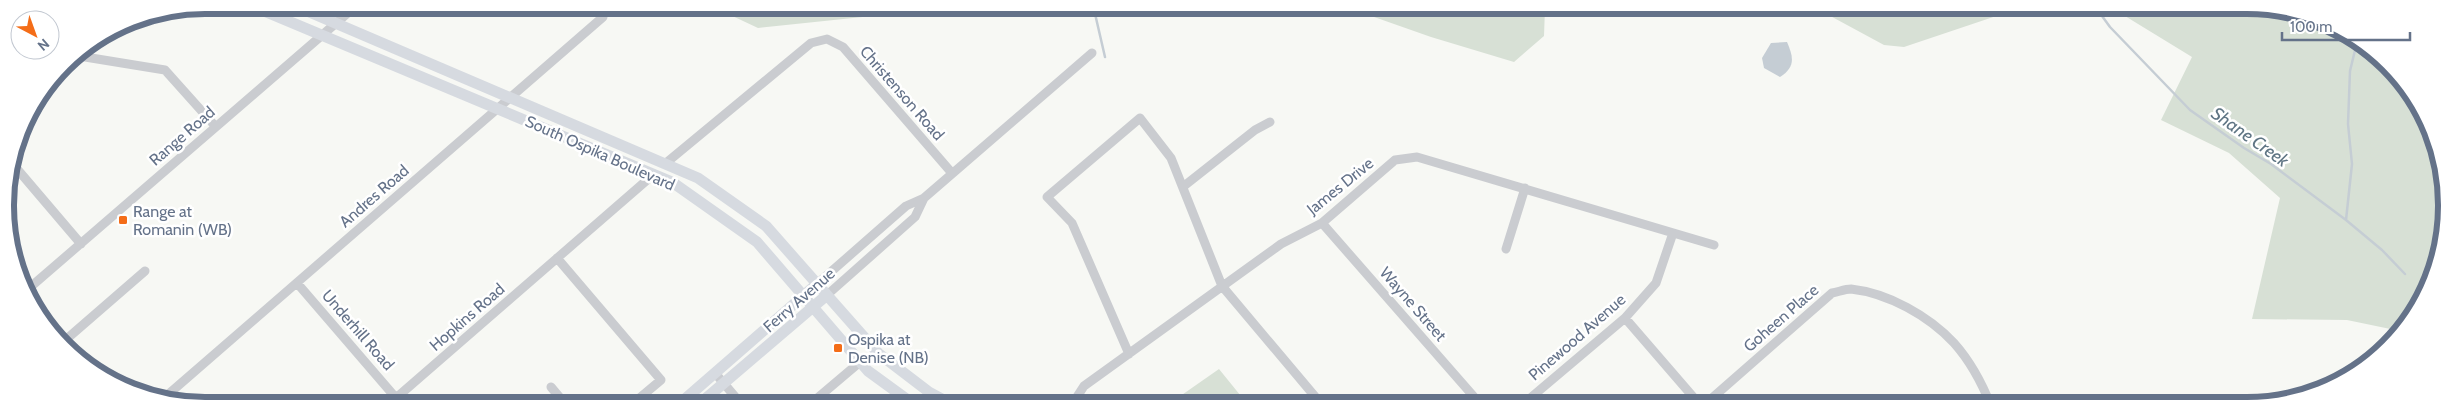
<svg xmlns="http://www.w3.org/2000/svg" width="2452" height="411" font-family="Cabin,sans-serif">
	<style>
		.green { fill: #d7e0d5 }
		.water { fill: #c5cdd4 }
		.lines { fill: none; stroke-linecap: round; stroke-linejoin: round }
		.stream { stroke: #c5cdd4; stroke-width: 2.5 }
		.minor { stroke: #caccd0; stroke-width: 9 }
		.major { stroke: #d6dae0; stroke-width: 11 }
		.poi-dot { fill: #f46d18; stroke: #fff; stroke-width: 2 }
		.labels { text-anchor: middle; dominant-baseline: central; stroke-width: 5; stroke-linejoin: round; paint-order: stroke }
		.street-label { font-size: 16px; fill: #647289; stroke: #fff }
		.poi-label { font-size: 16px; fill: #647289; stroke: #fff; text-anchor: start }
		.water-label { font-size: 18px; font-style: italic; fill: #5f7584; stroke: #fff }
		.rim { fill: none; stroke: #647289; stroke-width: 6 }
	</style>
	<rect width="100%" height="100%" fill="#f7f8f4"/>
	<path class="green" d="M709 5H1081L920 11 758 28Z
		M1340 5H1551L1545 8 1544 36 1514 62 1431 37Z
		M1810 5H2029L1904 47 1884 45Z
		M2107 5H2260L2335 26 2397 74 2436 141 2447 219 2426 294 2400 331 2347 320 2252 319 2280 198 2229 153 2161 120 2192 57Z
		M1219 369 1249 406H1166Z"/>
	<path class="water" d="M1787 42C1794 58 1795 67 1780 77L1764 68 1762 58 1771 43Z"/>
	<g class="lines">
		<path class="stream" d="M1093 5 1105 57
			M2094 5 2110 27 2190 110 2244 148 2271 164 2346 220 2382 250 2405 274
			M2346 220 2352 164 2348 124 2350 71 2357 42"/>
		<path class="minor" d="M56 75 79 56 165 70 216 127
			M12 163 81 244
			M666 163 811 43 827 39 843 47 951 172
			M1184 186 1255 130 1270 122
			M1322 223 1482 406
			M1506 249 1525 188
			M557 258 661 380 630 406
			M297 283 396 398 654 174
			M817 284 906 206 924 198 1092 53
			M27 290 357 5
			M827 295 915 217 924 198
			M1625 318 1701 406
			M62 343 145 271
			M1129 354 1072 223 1047 197 1140 118 1171 158 1222 286 1323 406
			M715 373 743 406
			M551 387 567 406
			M164 398 603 17
			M808 406 860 362
			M1071 406 1084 386 1281 244 1322 223 1395 160 1417 157 1714 245
			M1521 406 1625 318 1656 283 1673 233
			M1703 406 1832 293C1838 292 1845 289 1851 289 1888 293 1929 316 1954 343 1970 361 1982 383 1991 406"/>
		<path class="major" d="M250 5 672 182 757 242 868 371 916 406
			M293 5 698 178 766 226 878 353 929 392 955 406
			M677 406 817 284
			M697 406 827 295"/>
	</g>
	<g class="poi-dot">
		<rect x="118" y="215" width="10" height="10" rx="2.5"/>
		<rect x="833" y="343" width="10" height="10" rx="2.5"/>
	</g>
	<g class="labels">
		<g class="street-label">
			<text transform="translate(902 93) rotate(49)">Christenson Road</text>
			<text transform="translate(182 136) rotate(-41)">Range Road</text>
			<text transform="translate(600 153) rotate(24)">South Ospika Boulevard</text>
			<text transform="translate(1340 186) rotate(-39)">James Drive</text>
			<text transform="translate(374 196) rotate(-41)">Andres Road</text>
			<text transform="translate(799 300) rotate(-41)">Ferry Avenue</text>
			<text transform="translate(1413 304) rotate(49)">Wayne Street</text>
			<text transform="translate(467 317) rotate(-41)">Hopkins Road</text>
			<text transform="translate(1781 318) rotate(-41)">Goheen Place</text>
			<text transform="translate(358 330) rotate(49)">Underhill Road</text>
			<text transform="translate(1577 337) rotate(-41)">Pinewood Avenue</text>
		</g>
		<g class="poi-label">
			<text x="133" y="211">Range at<tspan x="133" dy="18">Romanin (WB)</tspan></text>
			<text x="848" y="339">Ospika at<tspan x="848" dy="18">Denise (NB)</tspan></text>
		</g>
		<g class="water-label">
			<text transform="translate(2250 137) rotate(35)">Shane Creek</text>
		</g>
	</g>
	<path d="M0 0H2452V411H0ZM205 14H2247A191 191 0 0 1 2438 205V206A191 191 0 0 1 2247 397H205A191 191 0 0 1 14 206V205A191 191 0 0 1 205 14Z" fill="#fff" fill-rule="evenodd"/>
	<path class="rim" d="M205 14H2247A191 191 0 0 1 2438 205V206A191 191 0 0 1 2247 397H205A191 191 0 0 1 14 206V205A191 191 0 0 1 205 14Z"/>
	<g transform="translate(35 35) rotate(139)"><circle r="24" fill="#ffffff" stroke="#c1c7d0"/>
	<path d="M0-4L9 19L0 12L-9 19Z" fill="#f46d18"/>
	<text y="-8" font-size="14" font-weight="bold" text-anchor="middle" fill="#647289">N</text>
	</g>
	<path d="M2282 32v8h128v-8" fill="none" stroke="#647289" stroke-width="2.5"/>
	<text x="2290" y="32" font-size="15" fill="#647289" stroke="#ffffff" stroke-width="4" paint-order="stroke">100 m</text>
</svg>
